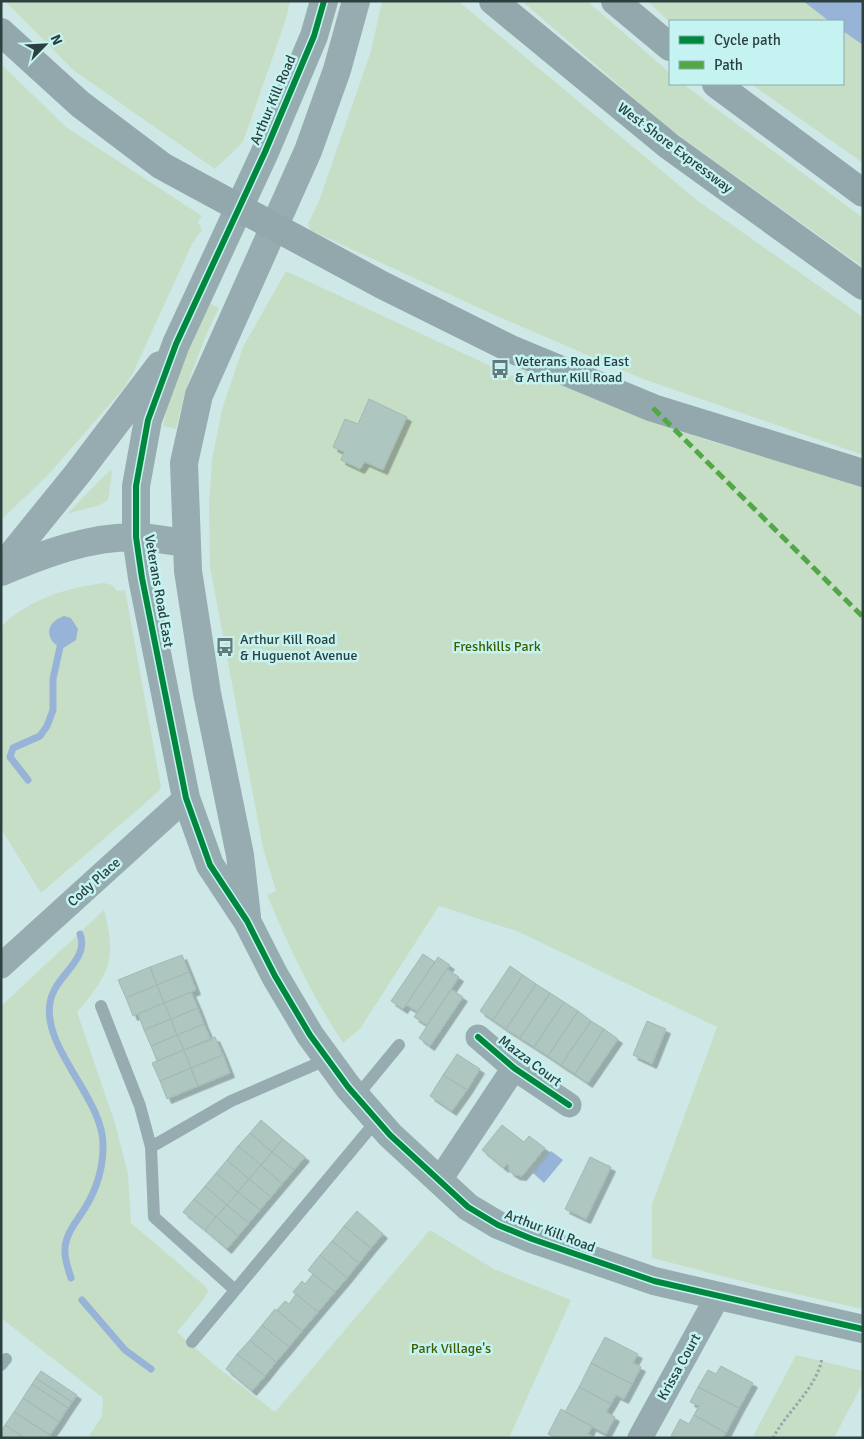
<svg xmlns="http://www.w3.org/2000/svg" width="864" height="1439" font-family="Signika,sans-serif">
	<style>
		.green { fill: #c7dec6 }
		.water { fill: #97b4d8 }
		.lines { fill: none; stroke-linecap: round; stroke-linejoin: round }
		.stream { stroke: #97b4d8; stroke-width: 7 }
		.building { fill: #adc6bf; stroke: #a5b8b4; filter: url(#shadow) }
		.path { stroke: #95a7ab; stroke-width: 3; stroke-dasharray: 2.5 2.5; stroke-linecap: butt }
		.service { stroke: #97acb1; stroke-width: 12 }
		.minor { stroke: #97acb1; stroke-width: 25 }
		.tertiary { stroke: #97acb1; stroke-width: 28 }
		.motorway { stroke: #92a8ac; stroke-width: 28 }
		.quiet { stroke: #52a746; stroke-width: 5; stroke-dasharray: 10 5; stroke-linecap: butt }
		.cycleway-casing { stroke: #c4f3f2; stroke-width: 9 }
		.cycleway { stroke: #00873e; stroke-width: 6 }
		.labels { text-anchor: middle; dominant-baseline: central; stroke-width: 5; stroke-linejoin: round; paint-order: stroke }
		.street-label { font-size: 14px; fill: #2d4040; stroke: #c4f3f2 }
		.poi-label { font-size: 14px; fill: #2d4040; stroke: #c4f3f2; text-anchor: start }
		.park-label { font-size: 14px; fill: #405d00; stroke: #c4f3f2 }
	</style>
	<defs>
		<filter id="shadow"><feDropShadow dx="4.5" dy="4.5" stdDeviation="0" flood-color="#0004"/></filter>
	</defs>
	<rect width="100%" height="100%" fill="#cee8e8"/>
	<path class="green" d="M5 1H290L286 19 243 142 215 169 73 70Z
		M382 1H458L698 201 863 317V455L643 379 490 313 310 230 308 224 319 201 371 51Z
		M522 1H587L670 73V84H683L863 218V267L666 126Z
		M647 1H863V163L751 84H843V21L670 22Z
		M1 64 66 127 202 216 198 222 202 230 192 244 133 373 124 388 48 475 1 520Z
		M286 271 512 376 519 368 703 439 863 485V1309L769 1288 652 1258V1204L717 1027 519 932 439 906 360 1029 343 1043C312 996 289 947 267 895L276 891 263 848 210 567 209 504 212 460 222 409 243 347Z
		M206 301 219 308C199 347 186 387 176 429L163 426 169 400Z
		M111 469 112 474 108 500 100 505 67 514Z
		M104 583 112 585 117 591 125 590 161 787 158 792 41 893 1 829V626C31 599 64 588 104 583Z
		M104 910C117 959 110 974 77 1012L115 1123 128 1174 131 1223 204 1285 208 1291 204 1299 177 1332 217 1367 275 1412 430 1230 494 1269 571 1300 509 1438H88L102 1416 103 1398 1 1318V1006Z
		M796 1355 863 1371V1383L834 1438H752Z"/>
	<path class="water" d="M803 1H863V45L843 31V21H829Z
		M64 616 71 618 78 629 76 640 62 649C45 640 44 623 64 616Z
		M551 1151 563 1160 544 1183 533 1173Z"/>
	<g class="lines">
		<path class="stream" d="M28 780 10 757 13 748 40 736 47 726 53 710V679L60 647
			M71 1278C68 1268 64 1259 65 1248 66 1233 77 1221 85 1208 96 1190 103 1168 103 1147 105 1100 42 1049 50 1003 54 975 90 961 80 934
			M82 1300 125 1350 151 1369"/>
	</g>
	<path class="building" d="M369 399 407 417 383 470 365 462 360 469 341 460 344 452 333 447 345 419 358 424Z
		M423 954 435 962 403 1009 391 1001Z
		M182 955 189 972 157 985 150 967Z
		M438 957 450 965 418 1012 406 1005Z
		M510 966 523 975 493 1020 480 1011Z
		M150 967 157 985 126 998 118 980Z
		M447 969 459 977 427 1025 414 1017Z
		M189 972 196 990 164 1003 157 985Z
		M523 975 536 984 506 1029 493 1020Z
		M536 984 550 993 520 1038 506 1029Z
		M157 985 164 1003 133 1016 126 998Z
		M451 989 463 997 430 1046 419 1038Z
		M191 992 198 1008 171 1019 164 1003Z
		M550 993 564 1002 534 1047 520 1038Z
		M564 1002 578 1011 548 1056 534 1047Z
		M164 1003 171 1019 144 1030 138 1014Z
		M198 1008 204 1024 177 1035 171 1019Z
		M578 1011 591 1021 561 1065 548 1056Z
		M171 1019 177 1035 151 1046 144 1030Z
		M591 1021 604 1029 575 1074 561 1065Z
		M647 1021 666 1029 652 1064 633 1055Z
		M204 1024 211 1040 184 1050 177 1035Z
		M604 1029 618 1039 588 1083 575 1074Z
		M177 1035 184 1050 157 1061 151 1046Z
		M215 1037 223 1055 191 1068 184 1050Z
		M184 1050 191 1068 160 1081 152 1063Z
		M457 1054 480 1069 467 1090 443 1075Z
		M223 1055 230 1073 198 1086 191 1068Z
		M191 1068 198 1086 167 1099 160 1081Z
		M443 1075 467 1090 452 1111 430 1096Z
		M261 1120 283 1139 272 1152 250 1133Z
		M502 1125 524 1142 529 1136 545 1148 522 1176 515 1175 509 1171V1165L507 1164 504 1168 482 1150Z
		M250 1133 272 1152 261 1165 238 1146Z
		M283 1139 305 1157 294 1170 272 1152Z
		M238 1146 261 1165 249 1179 227 1160Z
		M272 1152 294 1170 282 1184 261 1165Z
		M590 1157 611 1167 586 1219 565 1209Z
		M227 1160 249 1179 238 1192 216 1173Z
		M261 1165 282 1184 271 1197 249 1179Z
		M216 1173 238 1192 227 1205 205 1186Z
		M249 1179 271 1197 260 1210 238 1192Z
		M205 1186 227 1205 216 1217 194 1199Z
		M238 1192 260 1210 249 1223 227 1205Z
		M194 1199 216 1217 205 1230 183 1212Z
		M227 1205 249 1223 238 1236 216 1217Z
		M357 1211 383 1234 371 1248 344 1226Z
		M216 1217 238 1236 227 1249 205 1230Z
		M344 1226 371 1248 359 1263 332 1241Z
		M332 1241 359 1263 347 1278 320 1255Z
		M320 1255 347 1278 335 1292 308 1270Z
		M313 1274 335 1292 318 1312 293 1292 302 1281 305 1284Z
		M296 1294 318 1312 302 1331 277 1310 285 1301 289 1304Z
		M275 1309 302 1331 289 1347 262 1325Z
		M262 1325 289 1347 276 1362 250 1340Z
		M605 1337 638 1354 633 1363 641 1367 632 1384 591 1363Z
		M250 1340 276 1362 265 1376 237 1354Z
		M237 1354 265 1376 252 1391 226 1369Z
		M591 1363 632 1384 624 1399 616 1395 611 1404 579 1387Z
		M721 1366 753 1383 739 1408 698 1387 708 1370 716 1374Z
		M41 1371 77 1395 72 1402 36 1378Z
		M36 1378 72 1402 68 1408 32 1384Z
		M32 1384 68 1408 59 1422 23 1398Z
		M579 1387 611 1404 606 1412 615 1417 606 1434 565 1412Z
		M698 1387 739 1408 726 1433 694 1415 699 1406 690 1402Z
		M23 1398 59 1422 50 1435 14 1412Z
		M561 1409 592 1426 588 1434 595 1438H555L548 1434Z
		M14 1412 50 1435 49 1438H24L5 1425Z
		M694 1415 726 1433 723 1438H675L671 1436 680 1419 689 1424Z
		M5 1425 24 1438H1V1431Z"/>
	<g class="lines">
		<path class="path" d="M773 1438C787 1411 817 1388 822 1358"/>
		<path class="service" d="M101 1006 140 1106 151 1147 154 1217 235 1290
			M357 1096 399 1045
			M151 1147 231 1101 328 1059
			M192 1342 377 1120
			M1 1365 6 1359"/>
		<path class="minor" d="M1 966 186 798
			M478 1037 514 1068 569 1105
			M439 1181 514 1068
			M640 1438 718 1296"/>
		<path class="tertiary" d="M324 1 314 36 265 152 176 344 148 420 136 486V537L142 578 186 798 210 865 247 921 275 976 310 1035 348 1087 390 1135 468 1207 498 1225 532 1239 654 1281 863 1329
			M1 568 78 473 160 365
			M1 572C44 554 88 537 135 537 152 537 169 541 185 543
			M247 917 240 855 207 693 188 571 184 463 199 395 308 151 337 70 356 1"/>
		<path class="motorway" d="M493 1 669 146 863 286
			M615 1 670 47
			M1 32 80 104 162 166 382 285 513 350 653 408 863 473
			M716 84 863 193"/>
		<path class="quiet" d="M653 408 863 617"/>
		<g class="cycleway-casing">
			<path id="cycleway" d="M324 1 314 36 265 152 176 344 148 420 136 486V537L142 578 186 798 210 865 247 921 275 976 310 1035 348 1087 390 1135 468 1207 498 1225 532 1239 654 1281 863 1329
				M478 1037 514 1068 569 1105"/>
		</g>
		<use href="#cycleway" class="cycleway"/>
	</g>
	<defs>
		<g id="bus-bare" transform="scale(1.5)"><path d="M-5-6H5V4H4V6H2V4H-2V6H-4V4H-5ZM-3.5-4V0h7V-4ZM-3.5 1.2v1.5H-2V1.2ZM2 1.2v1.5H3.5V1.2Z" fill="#657b7b" stroke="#c4f3f2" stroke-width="2.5" paint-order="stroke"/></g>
	</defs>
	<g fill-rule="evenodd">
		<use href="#bus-bare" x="500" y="369"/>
		<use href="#bus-bare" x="225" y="647"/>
	</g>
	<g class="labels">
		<g class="street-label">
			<text transform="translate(273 100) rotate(-67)">Arthur Kill Road</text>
			<text transform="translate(675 148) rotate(37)">West Shore Expressway</text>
			<text transform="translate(159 591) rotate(80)">Veterans Road East</text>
			<text transform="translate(94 882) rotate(-42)">Cody Place</text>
			<text transform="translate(530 1061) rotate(37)">Mazza Court</text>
			<text transform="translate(550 1231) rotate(21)">Arthur Kill Road</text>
			<text transform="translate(679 1367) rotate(-61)">Krissa Court</text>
		</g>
		<g class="poi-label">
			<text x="515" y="361">Veterans Road East<tspan x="515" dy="16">&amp; Arthur Kill Road</tspan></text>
			<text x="240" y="639">Arthur Kill Road<tspan x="240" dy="16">&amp; Huguenot Avenue</tspan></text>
		</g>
		<g class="park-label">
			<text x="497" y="646">Freshkills Park</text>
			<text x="451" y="1348">Park Village's</text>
		</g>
	</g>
	<rect width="864" height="1439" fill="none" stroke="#2d4040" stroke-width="5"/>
	<rect x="669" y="20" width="175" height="65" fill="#c4f3f2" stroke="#88abab"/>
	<rect x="679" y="36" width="25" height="8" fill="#00873e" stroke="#88abab"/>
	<text x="714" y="45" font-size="15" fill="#2d4040">Cycle path</text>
	<rect x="679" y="61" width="25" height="8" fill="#52a746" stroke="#88abab"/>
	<text x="714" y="70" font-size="15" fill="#2d4040">Path</text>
	<g transform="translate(45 45) rotate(66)" stroke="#c4f3f2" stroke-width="4" paint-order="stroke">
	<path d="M0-4L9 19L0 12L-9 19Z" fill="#2d4040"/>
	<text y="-8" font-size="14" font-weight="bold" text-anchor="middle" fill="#2d4040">N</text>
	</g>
</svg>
